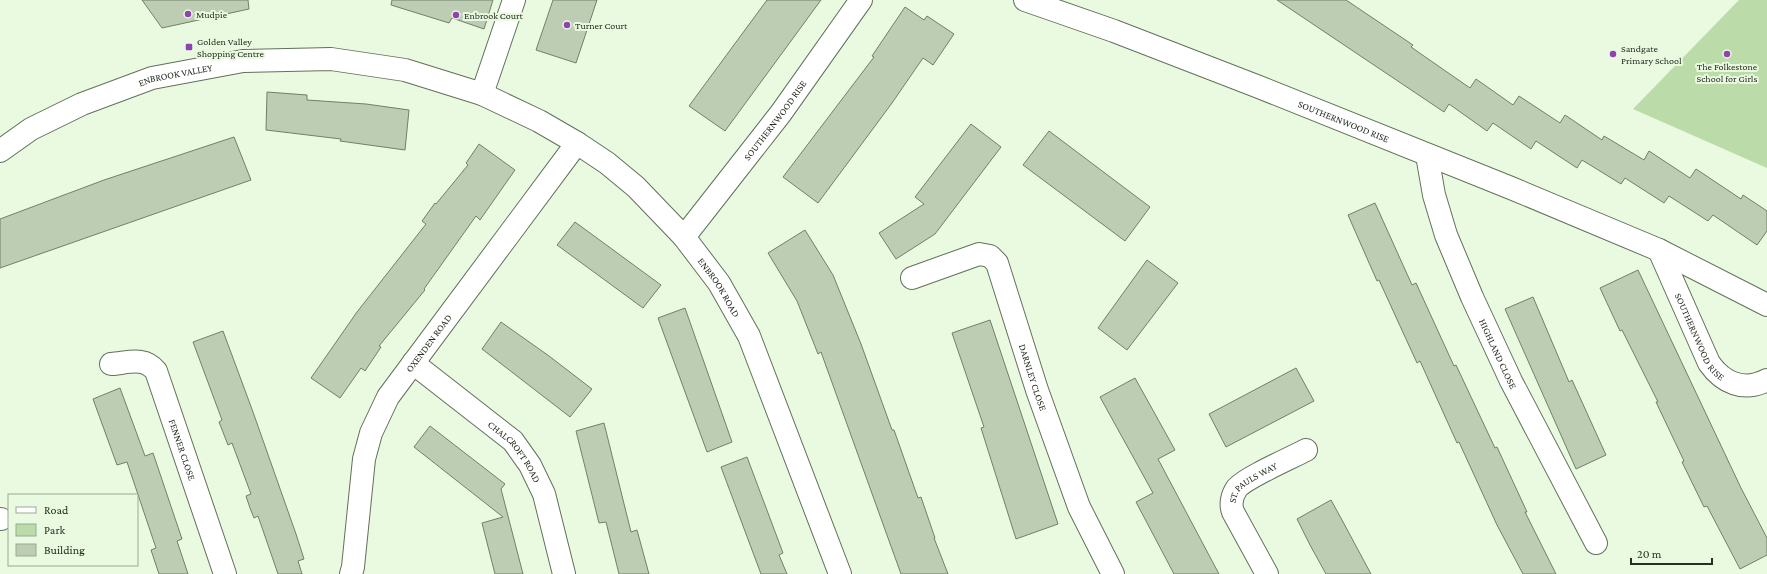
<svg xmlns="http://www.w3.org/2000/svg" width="1767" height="574" font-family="'Crimson Pro',serif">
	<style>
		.green { fill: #bbdca8 }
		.building { fill: #bccdb3; stroke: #718069 }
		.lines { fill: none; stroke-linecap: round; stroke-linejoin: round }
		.street-casing { stroke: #62715a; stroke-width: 24 }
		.street { stroke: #fff; stroke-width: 22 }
		.poi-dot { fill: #9042b2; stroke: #e9fae0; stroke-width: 1.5 }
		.labels { text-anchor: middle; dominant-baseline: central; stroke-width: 4; stroke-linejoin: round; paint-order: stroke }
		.poi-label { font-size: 10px; fill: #282e24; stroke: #e9fae0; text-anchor: start }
		.street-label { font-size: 10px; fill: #282e24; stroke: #e9fae0 }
	</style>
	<rect width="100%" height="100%" fill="#e9fae0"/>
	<path class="green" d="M1739 0H1767V168L1633 109Z"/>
	<path class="building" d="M142 0H248L249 9 162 28Z
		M392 0H493L484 29 452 18 449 23 391 5Z
		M553 0H597L576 63 536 50Z
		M767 0H821L725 131 689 106Z
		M1277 0H1346L1413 45 1411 47 1470 88 1476 79 1513 105 1519 96 1560 123 1565 115 1602 140 1604 136 1644 160 1649 151 1690 178 1696 169 1741 199 1743 195 1767 211V231L1757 245 1713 215 1708 221 1669 196 1664 203 1625 178 1621 184 1582 160 1577 168 1536 141 1531 149 1493 123 1487 131 1449 104 1444 112Z
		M905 7 924 20 927 16 954 34 933 65 923 58 892 103 818 203 783 177 874 57 872 56Z
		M267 92 307 95V100L366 104 409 110 405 150 340 141 341 139 266 130Z
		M971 124 1001 147 935 234 896 259 879 233 924 204 915 197Z
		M1049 131 1150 207 1125 241 1023 165Z
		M234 137 251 180 0 268V219L104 180Z
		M479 144 515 170 480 220 476 216 424 289 425 290 379 346 381 347 365 371 361 368 340 398 311 378 357 312 426 224 422 221 435 203 436 204 468 165 466 163Z
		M1375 203 1412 285 1416 283 1454 366 1456 365 1495 448 1497 447 1527 512H1525L1556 574H1523L1497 525 1459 442 1457 443 1420 361 1417 363 1379 280 1377 281 1348 215Z
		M575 222 661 285 643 308 557 245Z
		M805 230 833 275 861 344 892 430H894L918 498 921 497 935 538H934L948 574H901L821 352 818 354 797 301 768 253Z
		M1147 260 1178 283 1127 350 1098 328Z
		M1638 270 1741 488 1767 538V555L1740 569 1707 506 1704 507 1682 462 1684 461 1656 402H1658L1622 330 1620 331 1600 288Z
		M1533 297 1569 382 1572 380 1606 455 1576 469 1505 309Z
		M685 308 732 442 707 452 658 318Z
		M990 320 1058 524 1016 539 981 428 984 427 952 333Z
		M501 322 549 356 592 389 570 417 482 349Z
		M223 331 253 412 296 534 304 559 298 561 302 574H278L258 516 254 518 250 508 246 496 251 494 232 443 228 445 219 422 222 420 193 342Z
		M1296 368 1314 401 1226 447 1209 414Z
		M1135 378 1175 450 1158 459 1219 574H1174L1136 502 1153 493 1100 397Z
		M120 388 145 456 153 453 182 539 177 541 188 574H159L151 550 156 548 127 462 117 465 93 399Z
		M604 423 631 532 637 530 649 574H619L606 522 599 523 576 431Z
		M430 426 505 484 501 489 523 574H495L482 523 503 517 414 447Z
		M747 457 783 553 779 555 787 574H761L721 467Z
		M1331 500 1342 520 1371 574H1326L1310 545 1297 519Z"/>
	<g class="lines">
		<g class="street-casing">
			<g id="street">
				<path id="s1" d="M1025 0 1114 31 1259 87 1511 188 1659 250 1767 305"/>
				<path d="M482 94 514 0"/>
				<path id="s2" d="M0 151 31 129 82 104 152 78 243 61 331 59 405 70 482 94 539 121 577 143 607 163 636 187 684 237 719 283 749 336 840 574"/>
				<path id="s3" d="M1427 155 1434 195 1446 235 1472 297 1511 381 1596 543"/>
				<path id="s4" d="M684 237 781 113 861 0"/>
				<path id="s5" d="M1659 250 1709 363C1723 383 1744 392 1767 380"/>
				<path id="s6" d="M912 278 979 254 990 256 997 263 1037 390 1079 507 1113 574"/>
				<path id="s7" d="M413 363 513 441 530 465 544 494 564 574"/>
				<path id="s8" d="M111 364C128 363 144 356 156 371L225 574"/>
				<path d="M0 519H1"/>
				<path id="s9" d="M351 574 353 567 364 459 371 433 388 397 577 143"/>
				<path id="s10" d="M1267 574 1233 512C1230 504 1232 495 1237 488 1247 477 1291 458 1306 450"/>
			</g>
		</g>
		<use href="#street" class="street"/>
	</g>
	<g class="poi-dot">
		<circle cx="188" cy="14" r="4"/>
		<circle cx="456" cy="15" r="4"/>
		<circle cx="567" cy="25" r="4"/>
		<rect x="185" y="43" width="8" height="8" rx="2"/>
		<circle cx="1613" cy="54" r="4"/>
		<circle cx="1727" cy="54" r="4"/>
	</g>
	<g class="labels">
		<g class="poi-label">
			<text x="196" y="14">Mudpie</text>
			<text x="464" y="15">Enbrook Court</text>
			<text x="575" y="25">Turner Court</text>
			<text x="197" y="41">Golden Valley<tspan x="197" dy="12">Shopping Centre</tspan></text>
			<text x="1621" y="48">Sandgate<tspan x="1621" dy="12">Primary School</tspan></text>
			<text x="1727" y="66" text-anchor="middle">The Folkestone<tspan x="1727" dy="12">School for Girls</tspan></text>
		</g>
		<g class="street-label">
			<text stroke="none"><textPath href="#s2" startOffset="193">ENBROOK VALLEY</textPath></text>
			<text stroke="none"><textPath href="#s4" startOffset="148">SOUTHERNWOOD RISE</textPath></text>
			<text stroke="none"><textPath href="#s1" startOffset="341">SOUTHERNWOOD RISE</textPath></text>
			<text stroke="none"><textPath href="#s2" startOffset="817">ENBROOK ROAD</textPath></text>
			<text stroke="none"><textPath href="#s5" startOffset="96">SOUTHERNWOOD RISE</textPath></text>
			<text stroke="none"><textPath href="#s9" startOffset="250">OXENDEN ROAD</textPath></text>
			<text stroke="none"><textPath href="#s3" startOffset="212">HIGHLAND CLOSE</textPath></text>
			<text stroke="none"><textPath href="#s6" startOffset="212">DARNLEY CLOSE</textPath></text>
			<text stroke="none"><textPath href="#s8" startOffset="131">FENNER CLOSE</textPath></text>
			<text stroke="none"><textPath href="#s7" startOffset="136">CHALCROFT ROAD</textPath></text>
			<text stroke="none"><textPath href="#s10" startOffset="111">ST. PAULS WAY</textPath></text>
		</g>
	</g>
	<rect x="8" y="494" width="130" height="72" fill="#e9fae0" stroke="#9ca895"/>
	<rect x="16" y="507" width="20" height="6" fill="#ffffff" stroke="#9ca895"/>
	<text x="44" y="514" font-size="12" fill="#282e24">Road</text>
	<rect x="16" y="524" width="20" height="12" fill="#bbdca8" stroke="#9ca895"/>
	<text x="44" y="534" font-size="12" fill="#282e24">Park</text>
	<rect x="16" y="544" width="20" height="12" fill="#bccdb3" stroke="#9ca895"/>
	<text x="44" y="554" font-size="12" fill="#282e24">Building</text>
	<path d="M1631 558v6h81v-6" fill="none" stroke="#282e24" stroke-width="2"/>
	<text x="1637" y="558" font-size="12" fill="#282e24" stroke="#e9fae0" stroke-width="3" paint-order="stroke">20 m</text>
</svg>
